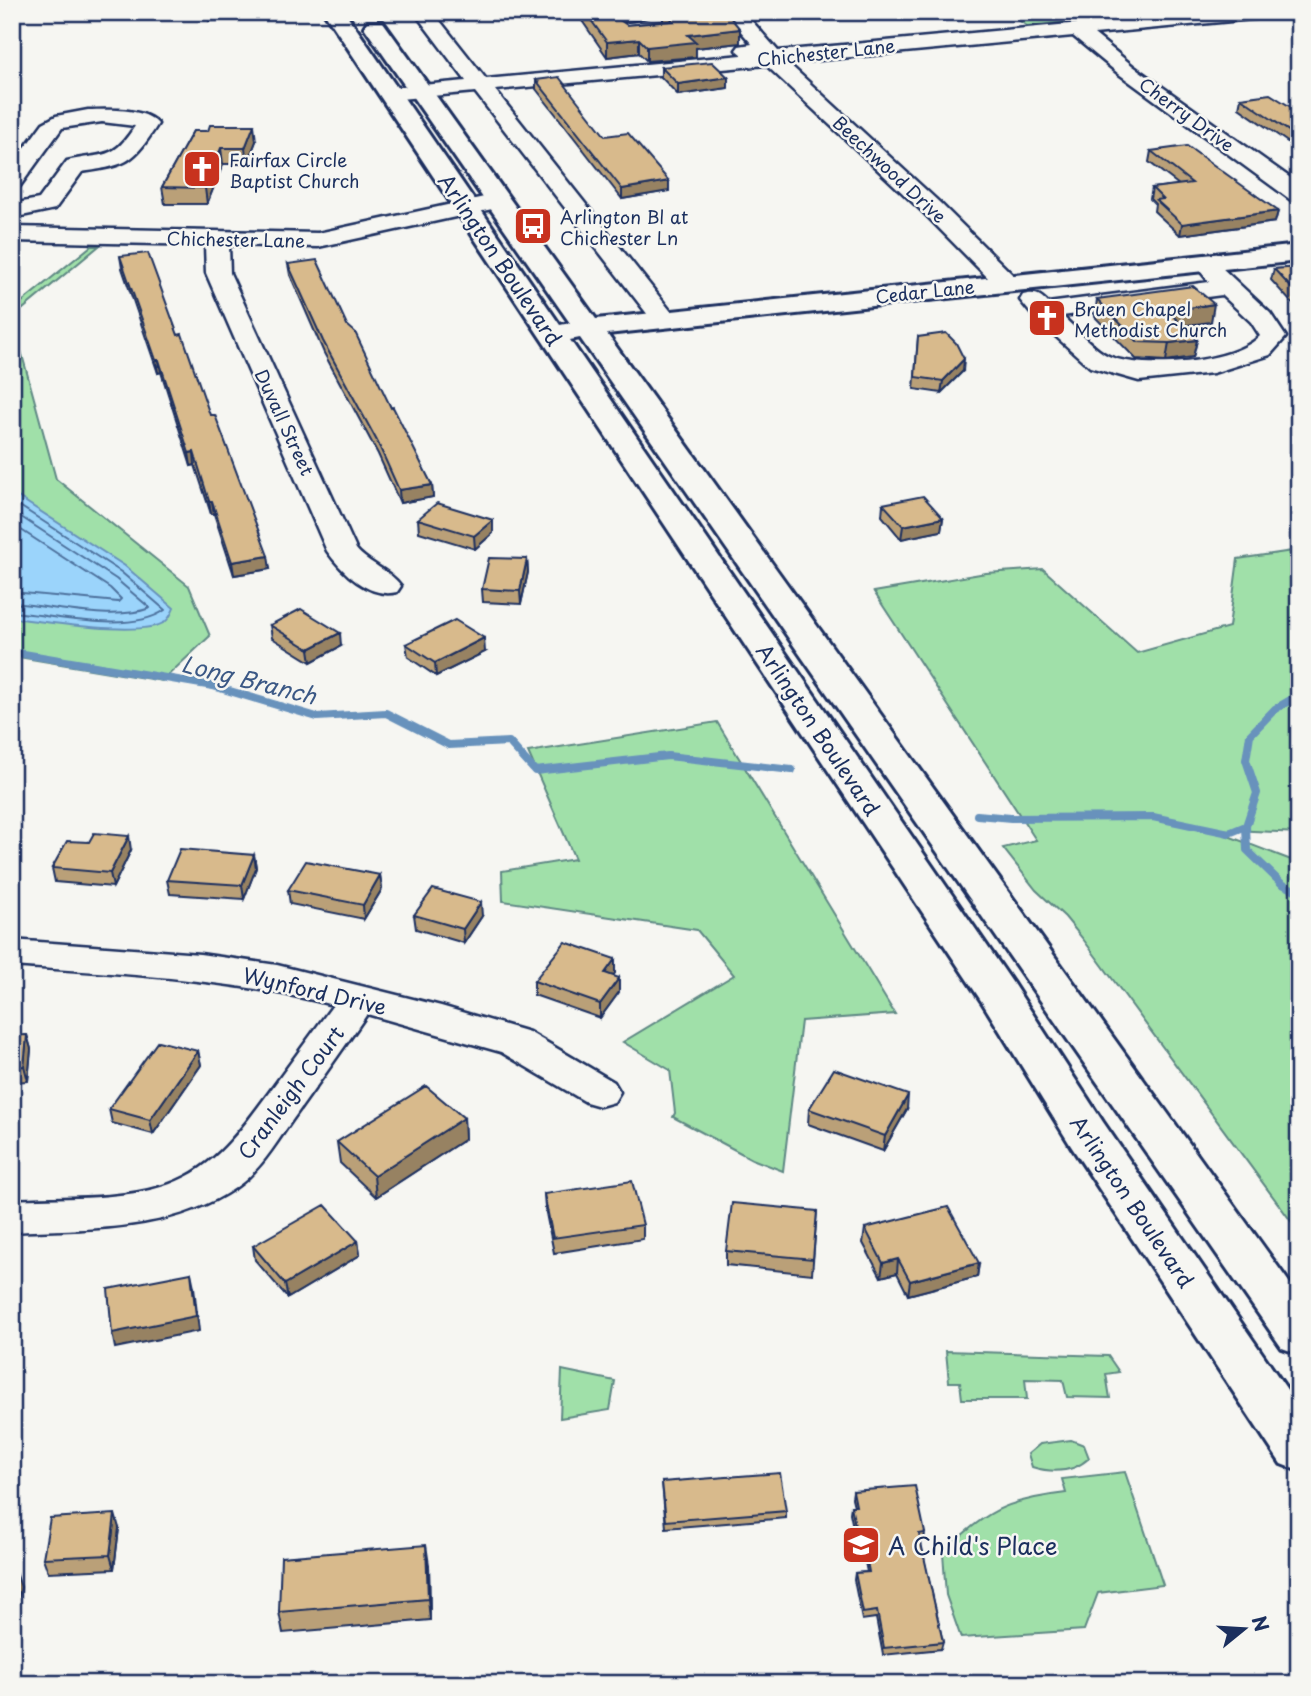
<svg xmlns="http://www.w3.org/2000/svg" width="1311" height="1696" font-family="'Playpen Sans',sans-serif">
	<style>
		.green { fill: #a0e0a9; stroke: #5e8884; stroke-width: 2 }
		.water { fill: #9bd4fb; stroke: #6892bc; stroke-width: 2 }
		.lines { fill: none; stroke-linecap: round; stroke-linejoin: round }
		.shore { stroke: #4e719d; stroke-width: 2 }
		.stream { stroke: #6892bc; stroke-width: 8 }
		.minor-casing { stroke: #1b2f5e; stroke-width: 5 }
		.major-casing { stroke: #1b2f5e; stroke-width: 6 }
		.minor { fill: #f6f6f2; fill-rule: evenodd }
		.major { fill: #f6f6f2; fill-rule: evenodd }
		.wall { fill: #baa078; stroke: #1b2f5e; stroke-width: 2 }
		.shaded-wall { fill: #978262; stroke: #1b2f5e; stroke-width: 2 }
		.building { fill: #d8ba8c; stroke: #1b2f5e; stroke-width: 2 }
		.labels { text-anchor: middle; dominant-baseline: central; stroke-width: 5; stroke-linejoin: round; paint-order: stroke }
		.far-street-label { font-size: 18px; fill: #1b2f5e; stroke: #f6f6f2 }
		.far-poi-label { font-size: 18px; fill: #1b2f5e; stroke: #f6f6f2; text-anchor: start }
		.street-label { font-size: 21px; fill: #1b2f5e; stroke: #f6f6f2 }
		.water-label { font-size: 23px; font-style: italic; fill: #3b5885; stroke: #f6f6f2 }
		.near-poi-label { font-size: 24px; fill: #1b2f5e; stroke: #f6f6f2; text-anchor: start }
	</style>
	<rect width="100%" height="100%" fill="#f6f6f2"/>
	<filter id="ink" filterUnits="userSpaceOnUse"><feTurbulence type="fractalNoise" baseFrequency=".0143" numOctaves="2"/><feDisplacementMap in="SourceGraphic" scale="14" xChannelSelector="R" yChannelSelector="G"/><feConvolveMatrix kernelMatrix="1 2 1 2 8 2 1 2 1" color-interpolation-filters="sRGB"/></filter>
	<g filter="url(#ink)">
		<path class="green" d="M1007 12H1164L1027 26Z
			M91 246H99L12 318V310Z
			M12 318 56 479 189 586 210 636 162 681 12 656Z
			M1299 550V833L1210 829 1299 863V1232L1083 939 1065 917 1036 890 1003 848 1036 840 874 592 986 573 1043 569 1137 653 1229 627 1238 559Z
			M717 722 895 1014 801 1021 783 1171 752 1159 673 1117 675 1113 670 1070 623 1042 734 975 697 930 503 901 502 871 575 859 528 752Z
			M946 1351 1108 1356 1119 1372 1106 1374 1110 1398 1067 1397 1063 1380 1025 1379 1027 1399H962L960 1382H949Z
			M562 1370 615 1381 610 1410 560 1418Z
			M1071 1440 1084 1445 1089 1458C1073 1473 1052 1473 1032 1467L1028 1454 1040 1444Z
			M1125 1472 1163 1585 1098 1593 1084 1630 961 1638 946 1595 943 1553C985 1511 1006 1500 1066 1493L1062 1479Z"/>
		<path class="water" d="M12 493 125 566 174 608C172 613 170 618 165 622 141 638 44 621 12 618Z"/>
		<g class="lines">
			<path class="shore" d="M12 501 121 572 165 610C130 635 54 615 12 612
				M12 511 116 579 150 608C114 622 51 606 12 603
				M12 524 110 588 121 599 118 602 12 592"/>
			<path class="stream" d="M12 652 213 686 317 717 386 713 449 745 509 742 535 771 668 756 792 770
				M1299 695 1275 709 1250 735 1246 760 1257 793 1246 826 1247 850 1282 884 1299 892
				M977 815 1011 818 1153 817 1229 833 1246 826"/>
			<g class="minor-casing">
				<path id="minor" d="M414 12H433L486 79 742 55 736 50 739 46 752 44 724 12H744L778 51 1199 12H1272L1263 18 1094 34 1133 66 1299 184V202L1291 200 1119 74 1073 36 788 63 940 203 1016 278 1019 283 1016 288 1007 290 998 288 924 213 766 65 495 90 673 314 676 319 673 324 664 326 655 324 475 92 389 100 382 98 379 94 382 90 389 88 466 81Z
					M606 12H651L649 16C633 20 618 26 606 12Z
					M88 110C108 110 144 107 158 124 133 163 128 165 82 172L55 209 12 218V204L39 199 67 161C104 152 112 162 135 126L102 122 62 128 20 186 12 188V165L43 123 56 116Z
					M498 194 506 196 509 201 506 206 318 247 229 245 230 273 356 549C368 564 390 570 401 586L397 592C369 599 342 572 327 551L206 273 205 245 12 241V227L318 233Z
					M1213 265 1221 267 1270 313 1286 337 1270 355 1213 373 1139 381 1090 367 1033 316 1020 300 1023 295C1035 292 1040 294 1048 303L1209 282 1201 272 1205 267ZM1222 295 1251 322 1260 336C1234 363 1145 370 1111 357 1096 352 1075 327 1062 316Z
					M12 940 200 954 277 965 441 1006 529 1032 614 1082 620 1092 614 1102 600 1106 586 1102 501 1052 367 1014C343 1049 318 1084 293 1119 276 1143 260 1171 235 1188 170 1232 88 1228 12 1232V1200C60 1197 114 1201 161 1187 214 1172 242 1129 273 1087 293 1060 313 1032 333 1005 228 978 120 974 12 966Z"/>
			</g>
			<g class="major-casing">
				<path id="major" d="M324 12H345L560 325 570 323 364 27 367 22H383L596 319 1299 245V261L607 334 1299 1296V1354L1282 1348 580 338 570 340 1012 982 1103 1122 1299 1407V1471L1281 1464 1071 1146 982 1002Z"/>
			</g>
			<use href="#minor" class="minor"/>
			<use href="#major" class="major"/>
		</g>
		<path class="wall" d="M208 12H234L233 20 209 21Z
			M576 12H608L627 25 663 21V12H726L740 43 696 48V57L647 61 639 53 607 57Z
			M661 67 728 88 678 95 661 77Z
			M536 80 605 136 669 181V191L622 199 536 89Z
			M1241 98 1299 112V150L1239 108Z
			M193 131 256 141 247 164H223L207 204H165L162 187Z
			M1151 151 1278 211 1275 222 1180 235 1154 211 1155 204 1150 199 1152 188 1179 185 1149 162Z
			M120 256 178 335 270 569 234 575 214 514H211L195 465 191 466 161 372 158 373 122 268Z
			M288 264 347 325 432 485 433 497 400 503 378 454 324 353 290 275Z
			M1299 267V311L1271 280 1274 269Z
			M1097 299 1211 322 1183 326 1197 340 1193 357 1166 361 1136 359 1095 317Z
			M918 337 963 371 941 393 914 389Z
			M883 504 943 518 941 531 901 539 882 516Z
			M418 519 493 520V533L475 549 419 532Z
			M527 559 528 572 521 604 483 602 482 589Z
			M270 625 341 646 311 662 272 638Z
			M406 644 485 652 436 676 408 657Z
			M131 850 113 887 55 882 52 868Z
			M254 855 256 868 244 899 170 894 167 880Z
			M380 875 382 889 364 919 290 904 288 890Z
			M414 915 482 916 464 943 416 929Z
			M615 959V973L613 976 619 992 600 1018 534 995V981Z
			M27 1035 31 1049 28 1081 12 1082V1036Z
			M198 1051 201 1065 153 1134 112 1123 109 1109Z
			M809 1109H907L883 1151 808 1124Z
			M464 1118 465 1139 376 1197 340 1163 337 1142Z
			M544 1194 643 1225V1239L554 1253 545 1208Z
			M817 1211 812 1274 726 1265V1251Z
			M865 1228 979 1263 977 1277 908 1295 897 1273 881 1277 863 1243Z
			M358 1241 360 1255 288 1298 255 1260 253 1246Z
			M662 1482 786 1511V1518L666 1528Z
			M853 1491 925 1533 924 1540 920 1541 943 1642 941 1649 883 1655 876 1618 862 1620 854 1580 855 1573 867 1572 860 1537H855L850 1513 851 1506H854L852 1498Z
			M119 1528 114 1569 48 1572 43 1558Z
			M429 1565 430 1620 283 1633 279 1612Z"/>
		<path class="shaded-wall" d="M740 29V43L696 48V57L647 61V47L688 35Z
			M639 39V53L607 57V42Z
			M728 77V88L678 95V84Z
			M254 125 256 141 247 164 245 148Z
			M221 148 223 164 207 204 205 188Z
			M669 181V191L622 199V189Z
			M1278 211 1275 222 1180 235 1182 224Z
			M1214 304 1211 322 1165 328 1168 311Z
			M1197 340 1193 357 1166 361 1169 343Z
			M964 359 963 371 941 393 943 381Z
			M156 360H159L161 372 158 373Z
			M194 452 195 465 191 466 189 453Z
			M432 485 433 497 400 503 399 490Z
			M209 501H212L214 514H211Z
			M943 518 941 531 901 539 903 526Z
			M493 520V533L475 549 474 536Z
			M268 556 270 569 234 575 232 562Z
			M527 559 528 572 521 604 520 591Z
			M340 633 341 646 311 662 309 649Z
			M484 638 485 652 436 676 435 663Z
			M129 836 131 850 113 887 110 873Z
			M254 855 256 868 244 899 242 885Z
			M380 875 382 889 364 919 363 905Z
			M481 902 482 916 464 943 463 929Z
			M615 959V973L605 987V973Z
			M619 978V992L600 1018V1004Z
			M27 1035 31 1049 28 1081 24 1066Z
			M198 1051 201 1065 153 1134 150 1120Z
			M908 1095 907 1109 883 1151 885 1136Z
			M464 1118 465 1139 376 1197 374 1176Z
			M358 1241 360 1255 288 1298 285 1284Z
			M898 1259 897 1273 881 1277 883 1263Z
			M979 1263 977 1277 908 1295 910 1281Z
			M191 1273 194 1287 199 1331 115 1348 112 1333Z
			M115 1514 119 1528 114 1569 110 1555Z
			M426 1545 429 1565 430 1620 428 1599Z
			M14 1566 21 1587 12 1642V1580Z"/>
		<path class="building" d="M585 12H608L627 25 673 21 666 12H726L740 29 688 35 696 42 647 47 639 39 607 42Z
			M712 62 728 77 678 84 661 67Z
			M559 77 605 136 628 133 669 181 622 189 536 80Z
			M1270 94 1299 112V138L1241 98Z
			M210 125H254L245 148H221L205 188 162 187 193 131H208Z
			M1187 146 1278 211 1182 224 1156 200 1163 199 1152 188 1192 183 1151 151Z
			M148 253 178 335 182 334 210 415H215L268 556 232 562 212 501H209L194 452 189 453 159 360H156L120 256Z
			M317 260 347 325 355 332 391 408 393 407 432 485 399 490 377 441 323 341 288 264Z
			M1299 267V296L1274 269Z
			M1193 286 1214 304 1168 311 1197 340 1169 343 1138 342 1097 299Z
			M946 333 956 343 964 359 943 381 915 377 918 337Z
			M923 496 943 518 903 526 883 504Z
			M437 503 493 520 474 536 418 519Z
			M489 558 527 559 520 591 482 589Z
			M301 609 340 633 309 649 270 625Z
			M455 620 484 638 435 663 406 644Z
			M94 833 129 836 110 873 52 868 67 841 89 842Z
			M180 849 254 855 242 885 167 880Z
			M306 861 380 875 363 905 288 890Z
			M433 889 481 902 463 929 414 915Z
			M565 942 615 959 605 973 619 978 600 1004 534 981Z
			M27 1035 24 1066 12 1067V1036Z
			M158 1041 198 1051 150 1120 109 1109Z
			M834 1069 908 1095 885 1136 809 1109Z
			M426 1086 464 1118 374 1176 337 1142Z
			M632 1181 643 1225 553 1238 544 1194Z
			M732 1203 817 1211 813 1259 726 1251Z
			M325 1205 358 1241 285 1284 253 1246Z
			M948 1207 979 1263 910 1281 898 1259 883 1263 865 1228Z
			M191 1273 196 1316 112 1333 108 1289Z
			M780 1473 786 1511 666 1521 662 1482Z
			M915 1486 925 1533 919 1534 943 1642 884 1648 877 1611 863 1613 855 1573 869 1572 861 1530H856L851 1506H856L853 1491Z
			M115 1514 110 1555 43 1558 50 1518Z
			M426 1545 428 1599 279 1612 281 1557Z"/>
	</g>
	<defs>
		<g id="church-square" transform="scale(2.0125)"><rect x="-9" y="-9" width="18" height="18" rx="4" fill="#c8321e" stroke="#f6f6f2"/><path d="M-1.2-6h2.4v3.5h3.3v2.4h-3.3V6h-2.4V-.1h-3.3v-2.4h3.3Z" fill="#fff"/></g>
		<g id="bus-square" transform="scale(2.0125)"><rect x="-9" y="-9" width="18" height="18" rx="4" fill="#c8321e" stroke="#f6f6f2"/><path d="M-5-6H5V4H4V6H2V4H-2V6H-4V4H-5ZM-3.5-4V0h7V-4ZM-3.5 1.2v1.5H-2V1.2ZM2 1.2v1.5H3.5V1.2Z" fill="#fff"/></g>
		<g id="school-square" transform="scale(2.0125)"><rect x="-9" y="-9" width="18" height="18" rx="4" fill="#c8321e" stroke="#f6f6f2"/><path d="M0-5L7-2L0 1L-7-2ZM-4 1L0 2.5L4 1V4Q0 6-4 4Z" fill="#fff"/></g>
	</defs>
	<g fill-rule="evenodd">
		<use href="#church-square" x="202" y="169"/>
		<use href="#bus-square" x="533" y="226"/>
		<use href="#church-square" x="1047" y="318"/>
		<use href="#school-square" x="861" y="1545"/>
	</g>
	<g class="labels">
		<g class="far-street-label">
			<text transform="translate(826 52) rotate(-6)">Chichester Lane</text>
			<text transform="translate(1187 114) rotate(36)">Cherry Drive</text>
			<text transform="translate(890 169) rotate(43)">Beechwood Drive</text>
			<text transform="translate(236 239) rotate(1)">Chichester Lane</text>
			<text transform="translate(925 291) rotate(-6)">Cedar Lane</text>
			<text transform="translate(285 422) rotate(65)">Duvall Street</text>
		</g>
		<g class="far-poi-label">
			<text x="229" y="159">Fairfax Circle<tspan x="229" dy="21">Baptist Church</tspan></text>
			<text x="560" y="216">Arlington Bl at<tspan x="560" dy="21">Chichester Ln</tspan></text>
			<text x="1074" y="308">Bruen Chapel<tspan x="1074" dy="21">Methodist Church</tspan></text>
		</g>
		<g class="street-label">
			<text transform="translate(501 259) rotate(56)">Arlington Boulevard</text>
			<text transform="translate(819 729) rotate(56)">Arlington Boulevard</text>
			<text transform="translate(315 990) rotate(13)">Wynford Drive</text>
			<text transform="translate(290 1092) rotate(-53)">Cranleigh Court</text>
			<text transform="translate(1133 1201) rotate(56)">Arlington Boulevard</text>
		</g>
		<g class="water-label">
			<text transform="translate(249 679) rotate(14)">Long Branch</text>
		</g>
		<g class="near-poi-label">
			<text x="888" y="1545">A Child's Place</text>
		</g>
	</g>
	<rect width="1311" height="1696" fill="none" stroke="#f6f6f2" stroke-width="42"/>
	<rect x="21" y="21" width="1269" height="1654" fill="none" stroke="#1b2f5e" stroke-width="2.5" filter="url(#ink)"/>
	<g transform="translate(1244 1629) rotate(72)" stroke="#f6f6f2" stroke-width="5" paint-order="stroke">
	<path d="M0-5L12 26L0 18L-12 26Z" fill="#1b2f5e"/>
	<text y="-10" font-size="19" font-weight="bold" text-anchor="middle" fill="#1b2f5e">N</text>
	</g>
</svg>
